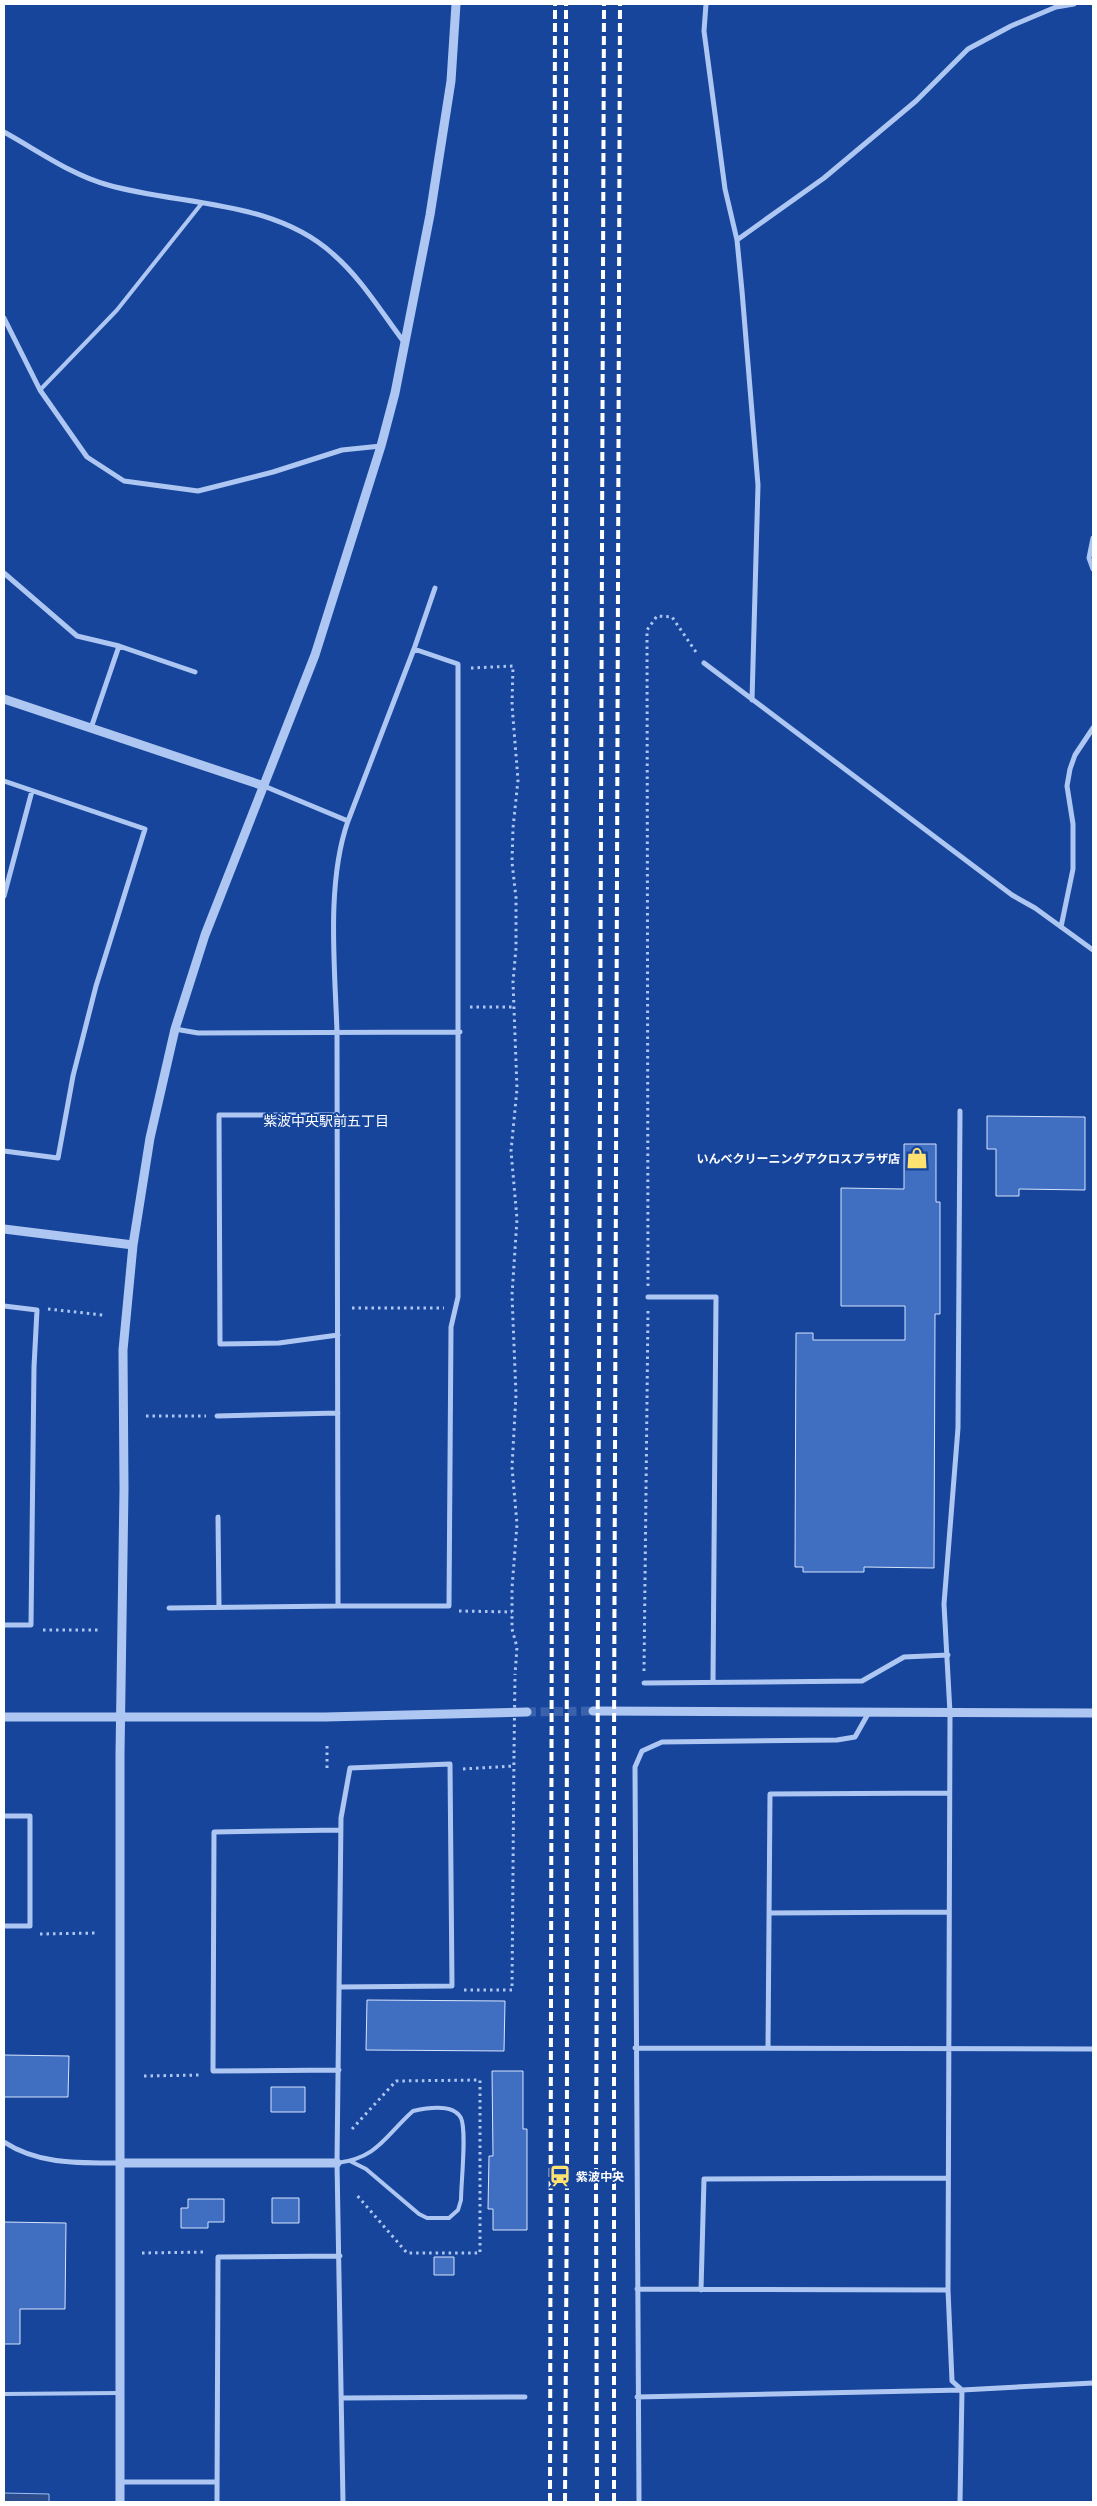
<svg xmlns="http://www.w3.org/2000/svg" width="1097" height="2506" font-family="Manrope,'Noto Sans JP',sans-serif">
	<style>
		.water { fill: #2b4c8d; stroke: #a1c0f4 }
		.building { fill: #406fc2; stroke: #d6e4fc }
		.lines { fill: none; stroke-linecap: round; stroke-linejoin: round }
		.tertiary-tunnel { stroke: #3a61ab; stroke-width: 9; stroke-dasharray: 9 4.5; stroke-linecap: butt }
		.path { stroke: #aec7f2; stroke-width: 3; stroke-dasharray: 2.5 4; stroke-linecap: butt }
		.service { stroke: #aec7f2; stroke-width: 4 }
		.minor { stroke: #aec7f2; stroke-width: 5 }
		.tertiary { stroke: #aec7f2; stroke-width: 9 }
		.rail { stroke: #fff; stroke-width: 4; stroke-dasharray: 9 4; stroke-linecap: butt }
		.path-bridge { stroke: #aec7f2; stroke-width: 3; stroke-dasharray: 2.5 4; stroke-linecap: butt }
		.labels { text-anchor: middle; dominant-baseline: central; stroke-width: 4; stroke-linejoin: round; paint-order: stroke }
		.poi-label { font-size: 12px; font-weight: bold; fill: #fff; stroke: #17459c; text-anchor: end }
		.neighbourhood-label { font-size: 14px; fill: #fff; stroke: #17459c }
	</style>
	<rect width="100%" height="100%" fill="#17459c"/>
	<path class="water" d="M4 2493 49 2494V2502H4Z"/>
	<path class="building" d="M987 1116 1085 1117V1190L1019 1189V1196H996V1149H987Z
		M904 1144H936V1202H940V1314H935L934 1568 864 1567V1572H803V1567H795L796 1333H813V1340H905V1306H841V1188L904 1189Z
		M367 2000 505 2001 504 2051 366 2050Z
		M4 2055 69 2056 68 2097H4Z
		M492 2071H523V2129H527V2230H493V2209H488L489 2156H493Z
		M271 2087H305V2112H271Z
		M272 2198H299V2223H272Z
		M188 2199H224V2222H208V2228H181V2208H188Z
		M4 2222 66 2223 65 2309H20V2344H4Z
		M434 2257H454V2275H434Z"/>
	<g class="lines">
		<path class="tertiary-tunnel" d="M527 1712 593 1711"/>
		<path class="path" d="M471 668 513 666 512 705 518 780 513 828 512 862 516 898V948L513 982 517 1089 511 1151 517 1219 512 1295 516 1395 512 1467 517 1524 512 1588V1629L517 1647 515 1675
			M470 1007H513
			M648 1286 647 630 657 616 672 617 696 652
			M352 1308H444
			M48 1309 103 1315
			M146 1416H206
			M459 1611 512 1612
			M43 1630H99
			M644 1671 648 1310
			M327 1768V1742
			M463 1769 514 1766
			M40 1934 97 1933
			M464 1990H512L514 1753
			M144 2076 201 2075
			M352 2129 396 2081 480 2080V2253H407L355 2193
			M142 2253 207 2252"/>
		<path class="service" d="M40 390 117 310 202 203
			M337 2163C378 2158 385 2136 413 2111 426 2108 453 2103 461 2118 467 2131 461 2183 461 2200L458 2210 449 2218H427L419 2214 366 2169 350 2161
			M4 2394 119 2393"/>
		<path class="minor" d="M706 4 704 31 725 189 737 240 742 291 758 485 752 700
			M4 132C37 150 71 175 108 185 182 206 272 199 333 254 361 278 382 313 404 342
			M737 240 824 178 916 101 968 49 1011 26 1056 7 1074 4
			M4 318 40 390 87 457 124 481 198 491 273 472 342 450 381 446
			M1093 538 1089 558 1093 569
			M4 573 77 636 119 646 91 728
			M119 646 195 672
			M704 663 1012 895 1035 908 1093 950
			M4 781 145 829 96 986 73 1076 58 1158 4 1151
			M264 786 348 821C326 883 335 968 337 1032L338 1606H449L451 1327 458 1297V664L414 649
			M348 821 414 649 435 588
			M4 896 32 791
			M1061 927 1073 869V824L1067 786 1070 769 1075 755 1093 728
			M175 1029 198 1033 460 1032
			M960 1111 958 1428 944 1604 950 1713 948 2290 952 2381 962 2390 960 2502
			M337 1115H219L220 1344 279 1343 338 1335
			M648 1297H716L713 1682
			M4 1306 37 1310 34 1367 31 1625H4
			M217 1416 338 1413
			M218 1517 219 1607
			M169 1608 338 1606
			M644 1683 862 1681 904 1657 948 1655
			M4 1816H30V1926H4
			M769 1913 948 1912
			M339 1987 452 1986 450 1764 350 1768 341 1818 337 2163 343 2502
			M635 2048 1093 2049
			M768 2048 770 1794 949 1793
			M339 2070 213 2071 214 1832 341 1830
			M4 2142C39 2165 80 2163 121 2163
			M637 2289 948 2290
			M701 2290 704 2179 948 2178
			M637 2397 962 2390 1093 2383
			M342 2398 525 2397
			M120 2482H217
			M217 2502 218 2257 340 2256
			M639 2502 635 1767 642 1751 662 1742 837 1740 855 1737 868 1714"/>
		<path class="tertiary" d="M4 699 264 786
			M4 1229 133 1245
			M593 1711 1093 1713
			M4 1717H325L527 1712
			M121 2163H337
			M120 2502V1754L124 1489 123 1350 133 1245 150 1138 175 1029 205 935 315 655 381 446 395 393 430 215 451 81 456 4"/>
		<path class="rail" d="M550 2502 555 4
			M565 2502 567 2178 566 4
			M597 2502 596 2183 604 4
			M614 2502V1744L620 4"/>
		<path class="path-bridge" d="M514 1753 515 1675"/>
	</g>
	<defs>
		<g id="shop-bare" transform="scale(1.725)"><path d="M-5-2.5h2.3a2.7 3.5 0 0 1 5.4 0H5L5.5 6h-11ZM-1.5-2.5h3a1.5 2.3 0 0 0-3 0Z" fill="#ffe26f" stroke="#17459c" stroke-width="2.5" paint-order="stroke"/></g>
		<g id="station-bare" transform="scale(1.725)"><path d="M-3-6H3Q5-6 5-4V2Q5 4 3 4L4.5 6H3L1.5 4h-3L-3 6H-4.5L-3 4Q-5 4-5 2V-4Q-5-6-3-6ZM-3.5-4v3h7v-3ZM-3.5 1v1.5H-2V1ZM2 1v1.5H3.5V1Z" fill="#ffe26f" stroke="#17459c" stroke-width="2.5" paint-order="stroke"/></g>
	</defs>
	<g fill-rule="evenodd">
		<use href="#shop-bare" x="917" y="1158"/>
		<use href="#station-bare" x="560" y="2176"/>
	</g>
	<g class="labels">
		<g class="poi-label">
			<text x="900" y="1158">いんべクリーニングアクロスプラザ店</text>
			<text x="576" y="2176" text-anchor="start">紫波中央</text>
		</g>
		<g class="neighbourhood-label">
			<text x="326" y="1120">紫波中央駅前五丁目</text>
		</g>
	</g>
	<rect width="1097" height="2506" fill="none" stroke="#ffffff" stroke-width="10"/>
</svg>
